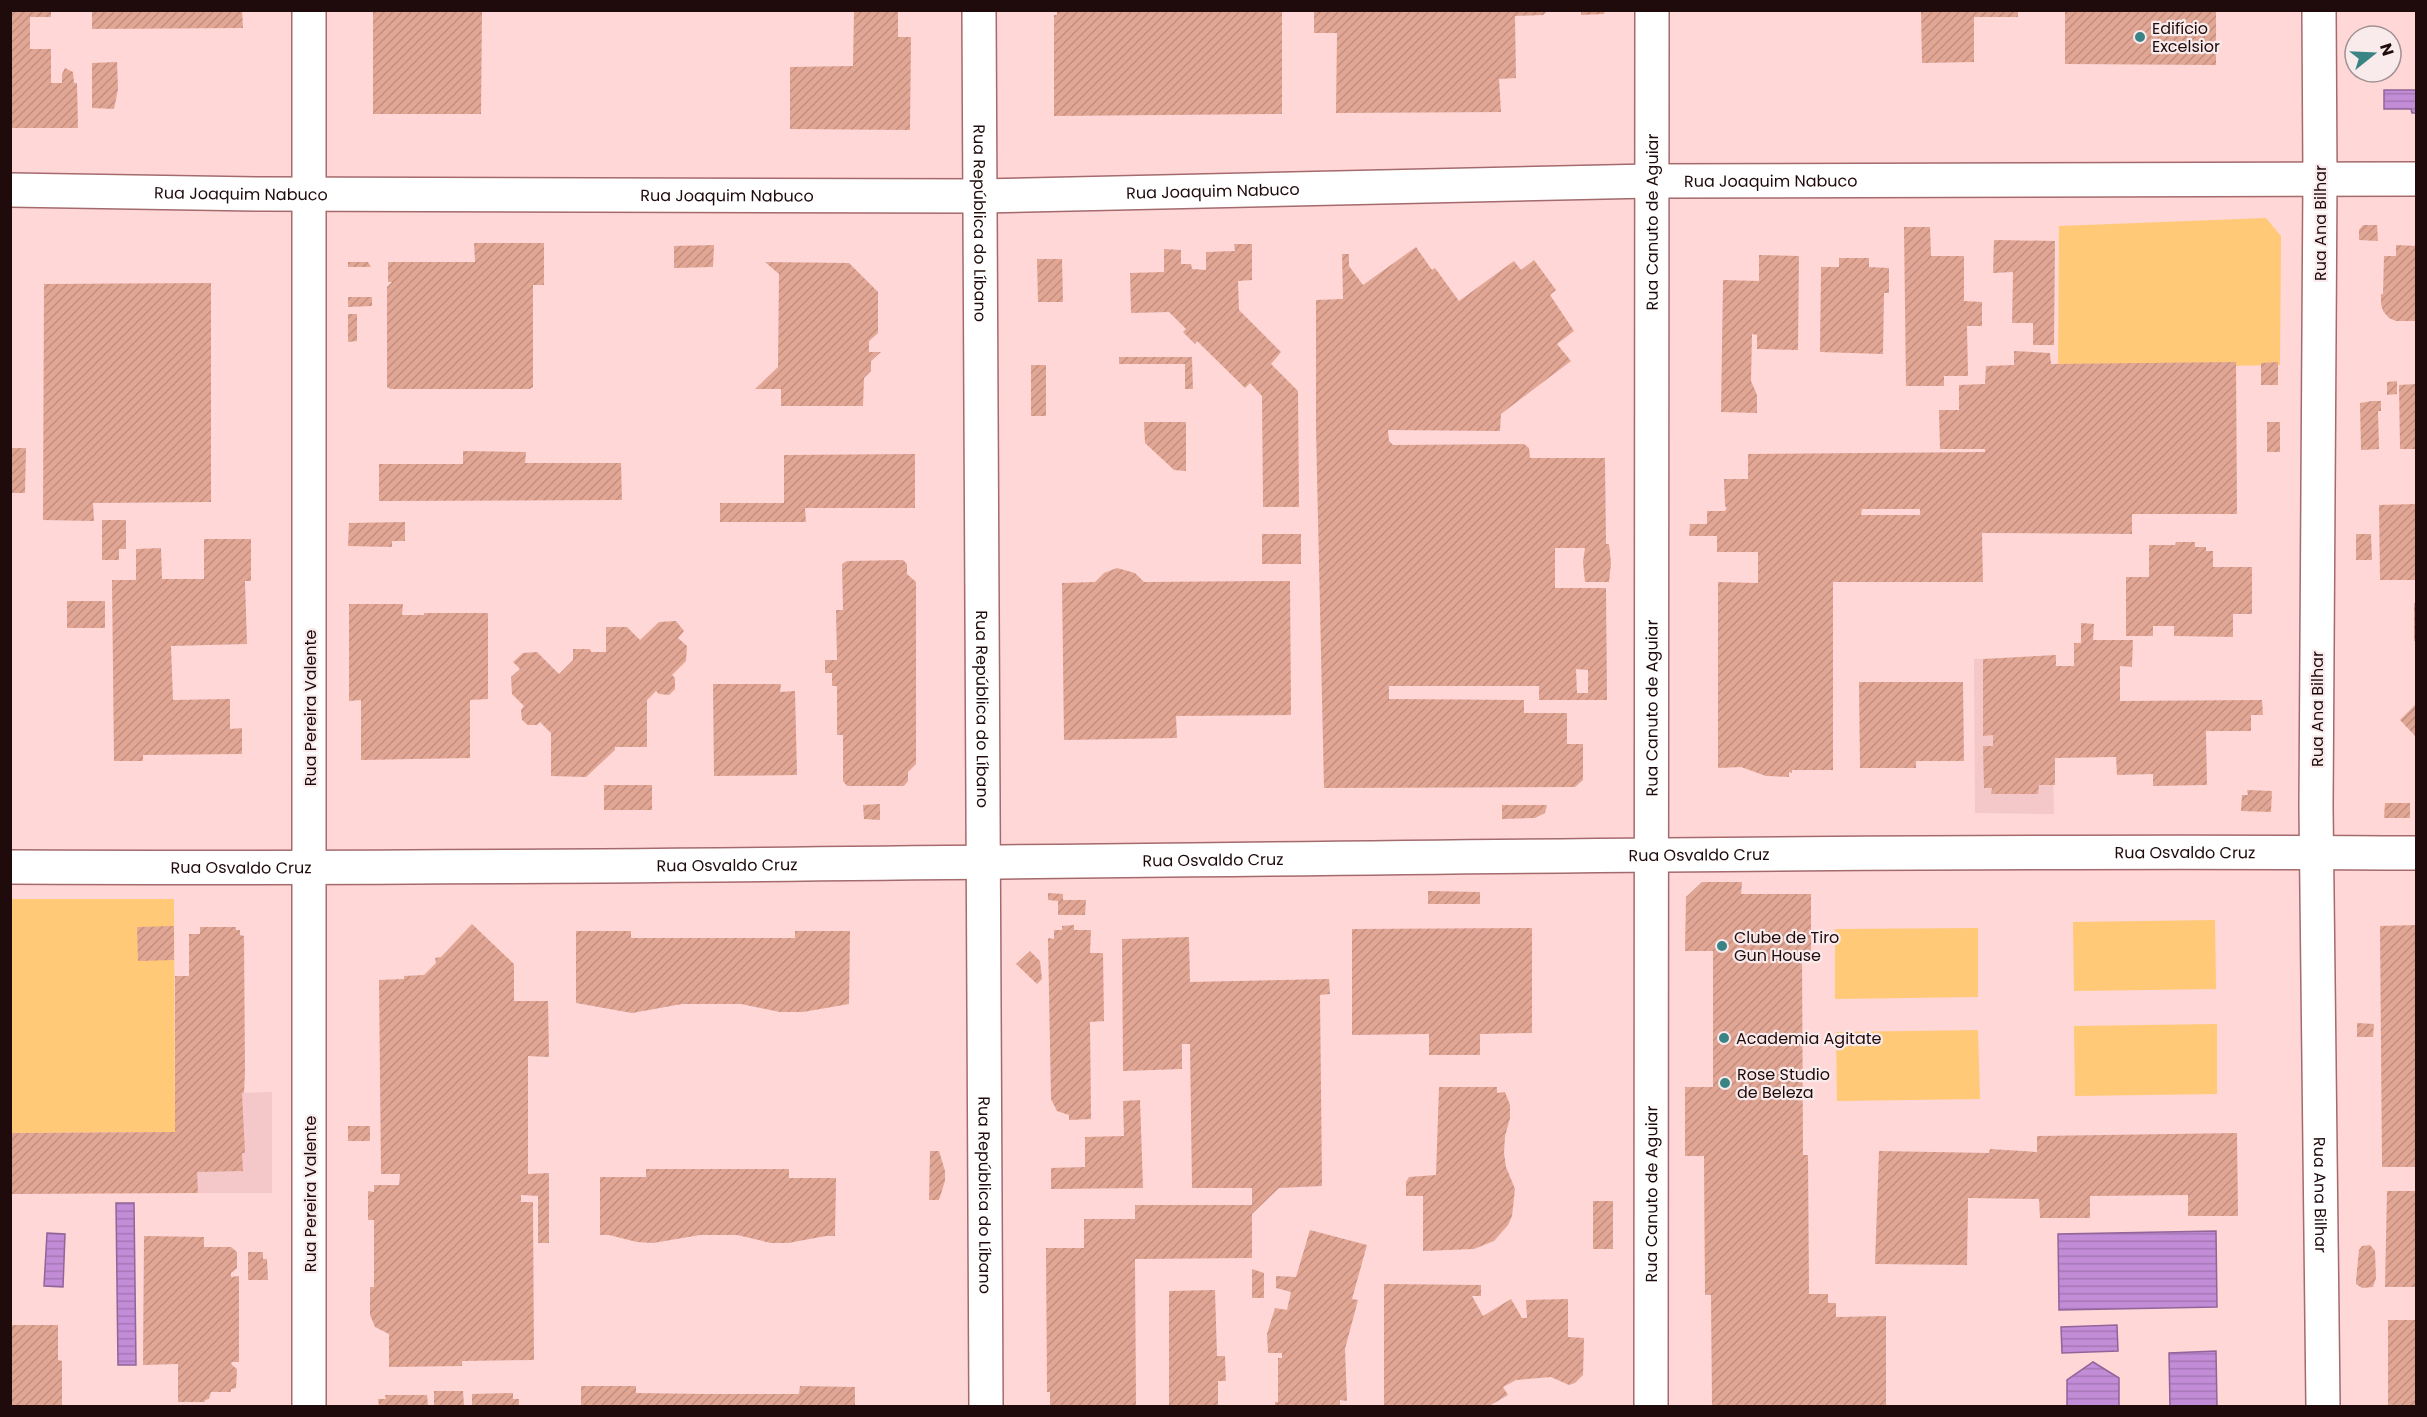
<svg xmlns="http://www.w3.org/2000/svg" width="2427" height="1417" font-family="Poppins,sans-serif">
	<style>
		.built { fill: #f4c7c8 }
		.grass { fill: #ffc978 }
		.water { fill: url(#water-rules); stroke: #916599; stroke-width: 1.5 }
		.building { fill: url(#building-hatch); fill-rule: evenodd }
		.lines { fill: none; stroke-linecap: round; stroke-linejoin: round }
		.street-casing { stroke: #a46a6c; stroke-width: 36 }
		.secondary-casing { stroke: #a46a6c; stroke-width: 36 }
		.street { stroke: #fff; stroke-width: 33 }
		.secondary { stroke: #fff; stroke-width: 33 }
		.poi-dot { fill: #3b8485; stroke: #f9ebec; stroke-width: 2 }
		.labels { text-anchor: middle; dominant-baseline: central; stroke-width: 4.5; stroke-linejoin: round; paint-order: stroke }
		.poi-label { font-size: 16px; fill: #200b0c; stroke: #f9ebec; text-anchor: start }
		.street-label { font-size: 16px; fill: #200b0c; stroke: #f9ebec }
	</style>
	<defs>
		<pattern id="water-rules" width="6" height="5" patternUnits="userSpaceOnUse" patternTransform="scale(1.5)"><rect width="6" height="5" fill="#c28cd6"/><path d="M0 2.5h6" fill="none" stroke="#a677b6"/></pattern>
		<pattern id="building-hatch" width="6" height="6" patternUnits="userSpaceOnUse" patternTransform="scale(1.5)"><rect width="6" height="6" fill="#e2a695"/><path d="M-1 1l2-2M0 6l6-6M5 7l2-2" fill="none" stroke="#c28e7f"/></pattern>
	</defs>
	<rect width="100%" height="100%" fill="#ffd7d7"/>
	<path class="built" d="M2051 658 2054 814 1975 813 1974 659Z
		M272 1092V1193H112L10 1133 175 1132 242 1093Z"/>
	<path class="grass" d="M2266 218 2281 236 2280 365 2058 369 2059 226Z
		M10 899H174L175 1132 11 1133Z
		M2215 920 2216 989 2074 991 2073 922Z
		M1978 928V997L1835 999V929Z
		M2217 1024V1094L2075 1096 2074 1026Z
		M1978 1030 1980 1099 1837 1101 1836 1032Z"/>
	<path class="water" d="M2384 90H2416V113H2412L2411 109H2384Z
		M116 1203H134L136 1365H118Z
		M2216 1231 2217 1307 2059 1310 2058 1234Z
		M47 1233 65 1234 63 1287 44 1286Z
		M2117 1325 2118 1351 2062 1353 2061 1327Z
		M2216 1351 2217 1406H2170L2169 1353Z
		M2093 1362 2119 1378V1406H2067V1380Z"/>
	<path class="building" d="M10 10H51V17H30V49H51V83H62V74L65 68 73 72 74 83H77L78 128H10Z
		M92 10H242L243 28 92 29Z
		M854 10H898V37H911L910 130 790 129V67L853 66Z
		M1057 10H1282V114L1054 116V15H1057Z
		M1314 10H1548L1543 15 1515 16 1516 78 1499 79 1501 112 1336 113 1337 33H1314Z
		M1581 10H1605L1604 14 1581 15Z
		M1968 10H2018V17H1974V62L1922 63 1921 11Z
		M2065 10H2216V65L2065 64Z
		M373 11H482L481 114H373Z
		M117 62 118 89 114 109 92 108V63Z
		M2363 225H2377L2378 241 2359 240V230Z
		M1904 227H1930L1931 256H1964V301L1982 302V326H1967L1968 376H1944V386H1906Z
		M1994 240 2055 241 2054 345H2033V323H2012L2013 272 1993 273Z
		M474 243H544V285H533V387L530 389H390L387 387V287L392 282H388V262H475Z
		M1234 244H1252V280L1238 281 1239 310 1281 352 1271 364 1298 391 1299 507H1263L1262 396 1250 383 1245 388 1197 341 1195 344 1183 332 1186 329 1169 312 1131 313 1130 273 1164 272V249L1181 250V264H1191L1192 269 1206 270V252L1235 251Z
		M714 245 713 267 674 268V246Z
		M2396 245 2416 246V321H2396L2389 318 2383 311 2381 304V294H2383L2384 256H2396Z
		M1416 247 1432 270 1435 268 1459 301 1514 261 1521 270 1534 260 1556 290 1550 295 1574 331 1557 344 1571 361 1501 414 1500 431 1388 430 1389 441 1393 445 1524 444 1529 448 1530 458H1605L1606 544H1609L1611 563 1609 582H1585L1583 562 1585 548H1555V588H1606L1607 700H1539V686H1389V699L1524 700V713H1567V744H1583V780L1575 787 1324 788 1316 430V300L1343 299 1342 254H1349V266L1363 285ZM1576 669 1588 670V693H1577Z
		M1759 255 1799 256 1798 350 1757 349V335L1752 334 1751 381 1757 395V413L1721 412 1723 280 1759 281Z
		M1839 258H1869V267L1889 268V293H1884L1883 354 1820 352 1821 267H1839Z
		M1037 259H1062L1063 302H1038Z
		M348 262H368L371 267H348Z
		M765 262 849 263 878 292V333L869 341V352H881L871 361V371L864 378 863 406H781V389H755L778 367 779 274Z
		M211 283V502L93 503 94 521 43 520 44 284Z
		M348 297H372V306L348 307Z
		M348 314H357V341L348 342Z
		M2014 351 2050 353 2051 364 2236 362 2237 514H2132V534L1982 533 1983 582H1833V770H1792V773L1789 772V777L1766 776 1741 767 1718 768V582L1758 583V552H1717V536H1689L1690 524H1707V511H1725L1727 508 1725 506 1724 479H1748V454L1985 452V449H1940L1939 410H1959V385L1985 384 1986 366 2014 365ZM1862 509H1920V515H1861Z
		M1119 357H1192L1193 389H1185V364H1119Z
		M2278 362V385H2261V363Z
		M1031 365H1046V416H1031Z
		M2397 381V394L2387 395V382Z
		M2416 384V449H2400L2399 385Z
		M2372 401H2381V411H2378L2379 449 2361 450 2360 403Z
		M1144 422H1186V471L1174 470 1145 443Z
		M2267 422H2280V452H2267Z
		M10 448H26L25 493H10Z
		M463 451 526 452 525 463H621L622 500 379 501V464H463Z
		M915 454V508H805L806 522H720V503H784V455Z
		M2416 504V580H2380L2379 505Z
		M102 520H126V549H119V560H102Z
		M405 522V541H392V547L348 546 349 523Z
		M1262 534H1301V564H1262Z
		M2356 534H2371L2372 560H2356Z
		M204 539H251V581H245L247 644 171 646 173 700 230 699V729L242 728V754L143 755V761H114L112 580H136V549L161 548 162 579H204Z
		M2176 542H2195V547H2206V551H2213V567H2252V614H2233V637L2174 636V626H2153V636H2126V577H2149V545H2175Z
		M903 560 907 564V574L916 582V764L908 772V781L904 786H847L843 781V735H837V686H832V673H825V660H837L836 610H843L842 564 847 561Z
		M1117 568 1135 573 1144 582 1290 581 1291 715 1176 716 1177 738 1064 740 1062 583 1095 582 1104 573Z
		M67 601H105V628H67Z
		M2414 603H2416V641H2414Z
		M349 604H403L402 615H424V613H488V699L470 700V758L361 760V700L349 701Z
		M676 621 684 631 678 638 687 646 686 661 672 675 675 678V689L669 695 659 694 656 691 647 700V747H615V750L586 777 551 776V733L540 722 537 725H528L522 720 521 710 524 706 512 694 511 677 520 669 513 662 523 653 537 652 559 674 573 660V649H590L591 652H606V627H627L640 640 659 622Z
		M2081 623 2094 624 2093 640H2133L2132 667 2120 666V701L2262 700 2263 715H2251V731H2206L2207 785 2153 786V774L2117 775 2116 757 2055 758V785H2039L2038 794H1991L1992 788H1984L1983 746H1993V735L1983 736V659L2056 655V666H2074V643H2081Z
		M1859 682H1963L1964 761H1916V768H1860Z
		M713 684H781L780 692 795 691 797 775 714 776Z
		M2416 704V737L2400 720Z
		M604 785H652V810H604Z
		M2247 790 2272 791 2271 812 2241 811 2242 795H2248Z
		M2385 803H2410V818H2384Z
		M880 804V820L864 819 863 805Z
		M1502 805H1547L1545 813 1535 818 1502 819Z
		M1702 882H1742L1741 894H1811V951H1802L1803 1155H1808L1809 1294H1828V1303H1836V1317L1886 1316V1406H1712L1711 1295H1705L1704 1156H1685V1087H1713V951H1685L1686 897Z
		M1428 891 1480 892V904H1428Z
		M1048 893 1063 894V900H1086L1085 915H1058V901L1048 900Z
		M472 924 514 964V1001H548L549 1057 528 1056V1174L549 1173V1243H538V1196L521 1195V1202H533L534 1360 462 1361V1366L389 1367V1334L375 1327 370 1315V1287H374V1220H368V1191L374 1192V1185H399L400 1174H381L379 980 404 979V976L424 975 436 963 435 958 441 957Z
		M1074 925V930H1091L1090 953H1103L1104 1021 1090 1022 1091 1119 1069 1120V1115L1057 1111 1051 1099 1048 938 1054 939V930H1062V926Z
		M2416 925V1167H2382L2380 926Z
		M174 926V960L138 961 137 927Z
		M200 927H236V930H240V935L244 936 245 1072 244 1093H242L245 1153H242L243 1171 197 1172 198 1193 10 1194V1133L175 1132V976H189V934H200Z
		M1532 928V1033L1480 1034V1055H1429V1034L1352 1035V929Z
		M576 931H631V938H795V931H850L849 1004 803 1012H780L741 1004H682L632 1013 576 1003Z
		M1189 937 1190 982 1329 979 1330 994 1320 995 1322 1186 1279 1188 1252 1214V1258L1135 1259 1136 1406H1050V1392H1047L1046 1248H1084V1219H1135V1205H1252V1188H1192L1190 1044H1182V1069L1123 1071 1122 939Z
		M1030 951 1040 961 1042 979 1037 984 1016 964Z
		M2357 1023 2374 1024 2373 1037H2357Z
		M1439 1087H1497V1093L1505 1092 1510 1105V1118L1505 1136 1504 1153 1506 1167 1515 1189 1512 1216 1508 1225 1494 1241 1474 1249 1423 1251V1196H1406V1182L1409 1177 1436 1175Z
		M1140 1100 1143 1188 1051 1189V1168L1085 1167V1137L1124 1136 1123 1101Z
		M348 1126H370V1141H348Z
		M2237 1133 2238 1216H2188V1195L2090 1196V1218H2040L2039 1199 1968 1198 1967 1265 1875 1264 1879 1151 1989 1153 1990 1149 2037 1152V1136Z
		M930 1151H939L945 1171V1181L939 1200H929Z
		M646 1169H789V1178H836L835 1236H826L788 1243H771L737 1235H700L653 1243 637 1242 609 1235H600V1177H646Z
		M2387 1191H2416V1287H2385Z
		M1593 1201H1613V1249H1593Z
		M1310 1230 1367 1245 1352 1299 1358 1300 1345 1349 1347 1401 1340 1400V1406H1275V1402H1278V1358H1282V1353H1268L1267 1334 1275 1308 1287 1310 1291 1292 1276 1288V1276L1296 1277Z
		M144 1236 204 1237V1247H231L237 1252V1268L231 1273V1277L239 1276V1362H231L232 1365 237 1369 236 1388 231 1389V1392H211L209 1399 205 1400V1402H178V1364L143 1365Z
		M2370 1245 2375 1251 2376 1278 2373 1287 2362 1288 2356 1284V1281L2359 1250 2362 1246Z
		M248 1252H263V1259H267L268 1280H248Z
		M1252 1269 1264 1273V1298H1252Z
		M1384 1284 1481 1285V1296H1472L1483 1316 1511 1299 1522 1318H1527L1526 1300 1568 1299V1337L1584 1338 1583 1375 1575 1383 1569 1385 1551 1377 1516 1380 1503 1387 1508 1395 1489 1406H1384Z
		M1215 1290 1217 1356H1225L1226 1381H1218V1406H1169V1291Z
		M2388 1320H2416V1406H2388Z
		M10 1325H58V1360L62 1361V1406H10Z
		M581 1386H636V1393L706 1394H799L800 1386 855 1387V1406H581Z
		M434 1391H463L464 1406H434Z
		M513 1393V1399H519V1406H472V1394Z
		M385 1395H427L428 1406H379L378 1399H386Z"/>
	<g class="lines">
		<g class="street-casing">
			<g id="street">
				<path id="s1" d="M979 10 986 1406"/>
				<path id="s2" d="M10 190 261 194 980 196 1650 181 2416 179"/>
				<path id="s3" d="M10 867C813 871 1614 848 2416 853"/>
				<path d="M309 1406V10"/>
			</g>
		</g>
		<g class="secondary-casing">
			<g id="secondary">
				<path id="s4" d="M2319 10 2320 178 2316 807 2323 1406"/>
				<path id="s5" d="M1651 1406 1652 10"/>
			</g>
		</g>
		<use href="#street" class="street"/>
		<use href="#secondary" class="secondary"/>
	</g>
	<g class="poi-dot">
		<circle cx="2140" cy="37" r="6"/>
		<circle cx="1722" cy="946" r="6"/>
		<circle cx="1724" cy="1038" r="6"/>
		<circle cx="1725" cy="1083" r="6"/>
	</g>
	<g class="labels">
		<g class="poi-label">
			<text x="2152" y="28">Edifício<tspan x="2152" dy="18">Excelsior</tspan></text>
			<text x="1734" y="937">Clube de Tiro<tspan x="1734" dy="18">Gun House</tspan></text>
			<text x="1736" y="1038">Academia Agitate</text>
			<text x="1737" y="1074">Rose Studio<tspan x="1737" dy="18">de Beleza</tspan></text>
		</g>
		<g class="street-label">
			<text stroke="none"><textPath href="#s2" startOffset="1761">Rua Joaquim Nabuco</textPath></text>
			<text stroke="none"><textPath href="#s2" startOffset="1203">Rua Joaquim Nabuco</textPath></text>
			<text stroke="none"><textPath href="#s2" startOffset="231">Rua Joaquim Nabuco</textPath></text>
			<text stroke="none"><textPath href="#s2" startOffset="717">Rua Joaquim Nabuco</textPath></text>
			<text stroke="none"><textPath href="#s5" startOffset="1184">Rua Canuto de Aguiar</textPath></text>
			<text stroke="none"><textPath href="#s1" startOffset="213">Rua República do Líbano</textPath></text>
			<text transform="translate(2320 223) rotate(-90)">Rua Ana Bilhar</text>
			<text transform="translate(310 708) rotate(-90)">Rua Pereira Valente</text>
			<text stroke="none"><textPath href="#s1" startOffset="699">Rua República do Líbano</textPath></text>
			<text stroke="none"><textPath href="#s5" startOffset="698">Rua Canuto de Aguiar</textPath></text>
			<text transform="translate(2317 709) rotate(-90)">Rua Ana Bilhar</text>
			<text stroke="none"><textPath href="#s3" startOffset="2175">Rua Osvaldo Cruz</textPath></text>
			<text stroke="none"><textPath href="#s3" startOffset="1689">Rua Osvaldo Cruz</textPath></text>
			<text stroke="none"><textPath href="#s3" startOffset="1203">Rua Osvaldo Cruz</textPath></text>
			<text stroke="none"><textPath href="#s3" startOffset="717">Rua Osvaldo Cruz</textPath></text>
			<text stroke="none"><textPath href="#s3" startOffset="231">Rua Osvaldo Cruz</textPath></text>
			<text transform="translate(310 1194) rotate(-90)">Rua Pereira Valente</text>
			<text stroke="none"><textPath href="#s1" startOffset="1185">Rua República do Líbano</textPath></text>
			<text stroke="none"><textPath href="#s5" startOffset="212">Rua Canuto de Aguiar</textPath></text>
			<text stroke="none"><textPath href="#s4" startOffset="1185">Rua Ana Bilhar</textPath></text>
		</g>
	</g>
	<rect width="2427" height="1417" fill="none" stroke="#200b0c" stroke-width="24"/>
	<g transform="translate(2373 54) rotate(72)"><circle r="28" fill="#f9ebec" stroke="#a29192" stroke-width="1.5"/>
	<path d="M0-4.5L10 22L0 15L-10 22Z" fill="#3b8485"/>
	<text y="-9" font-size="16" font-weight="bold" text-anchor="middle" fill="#200b0c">N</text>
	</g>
</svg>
